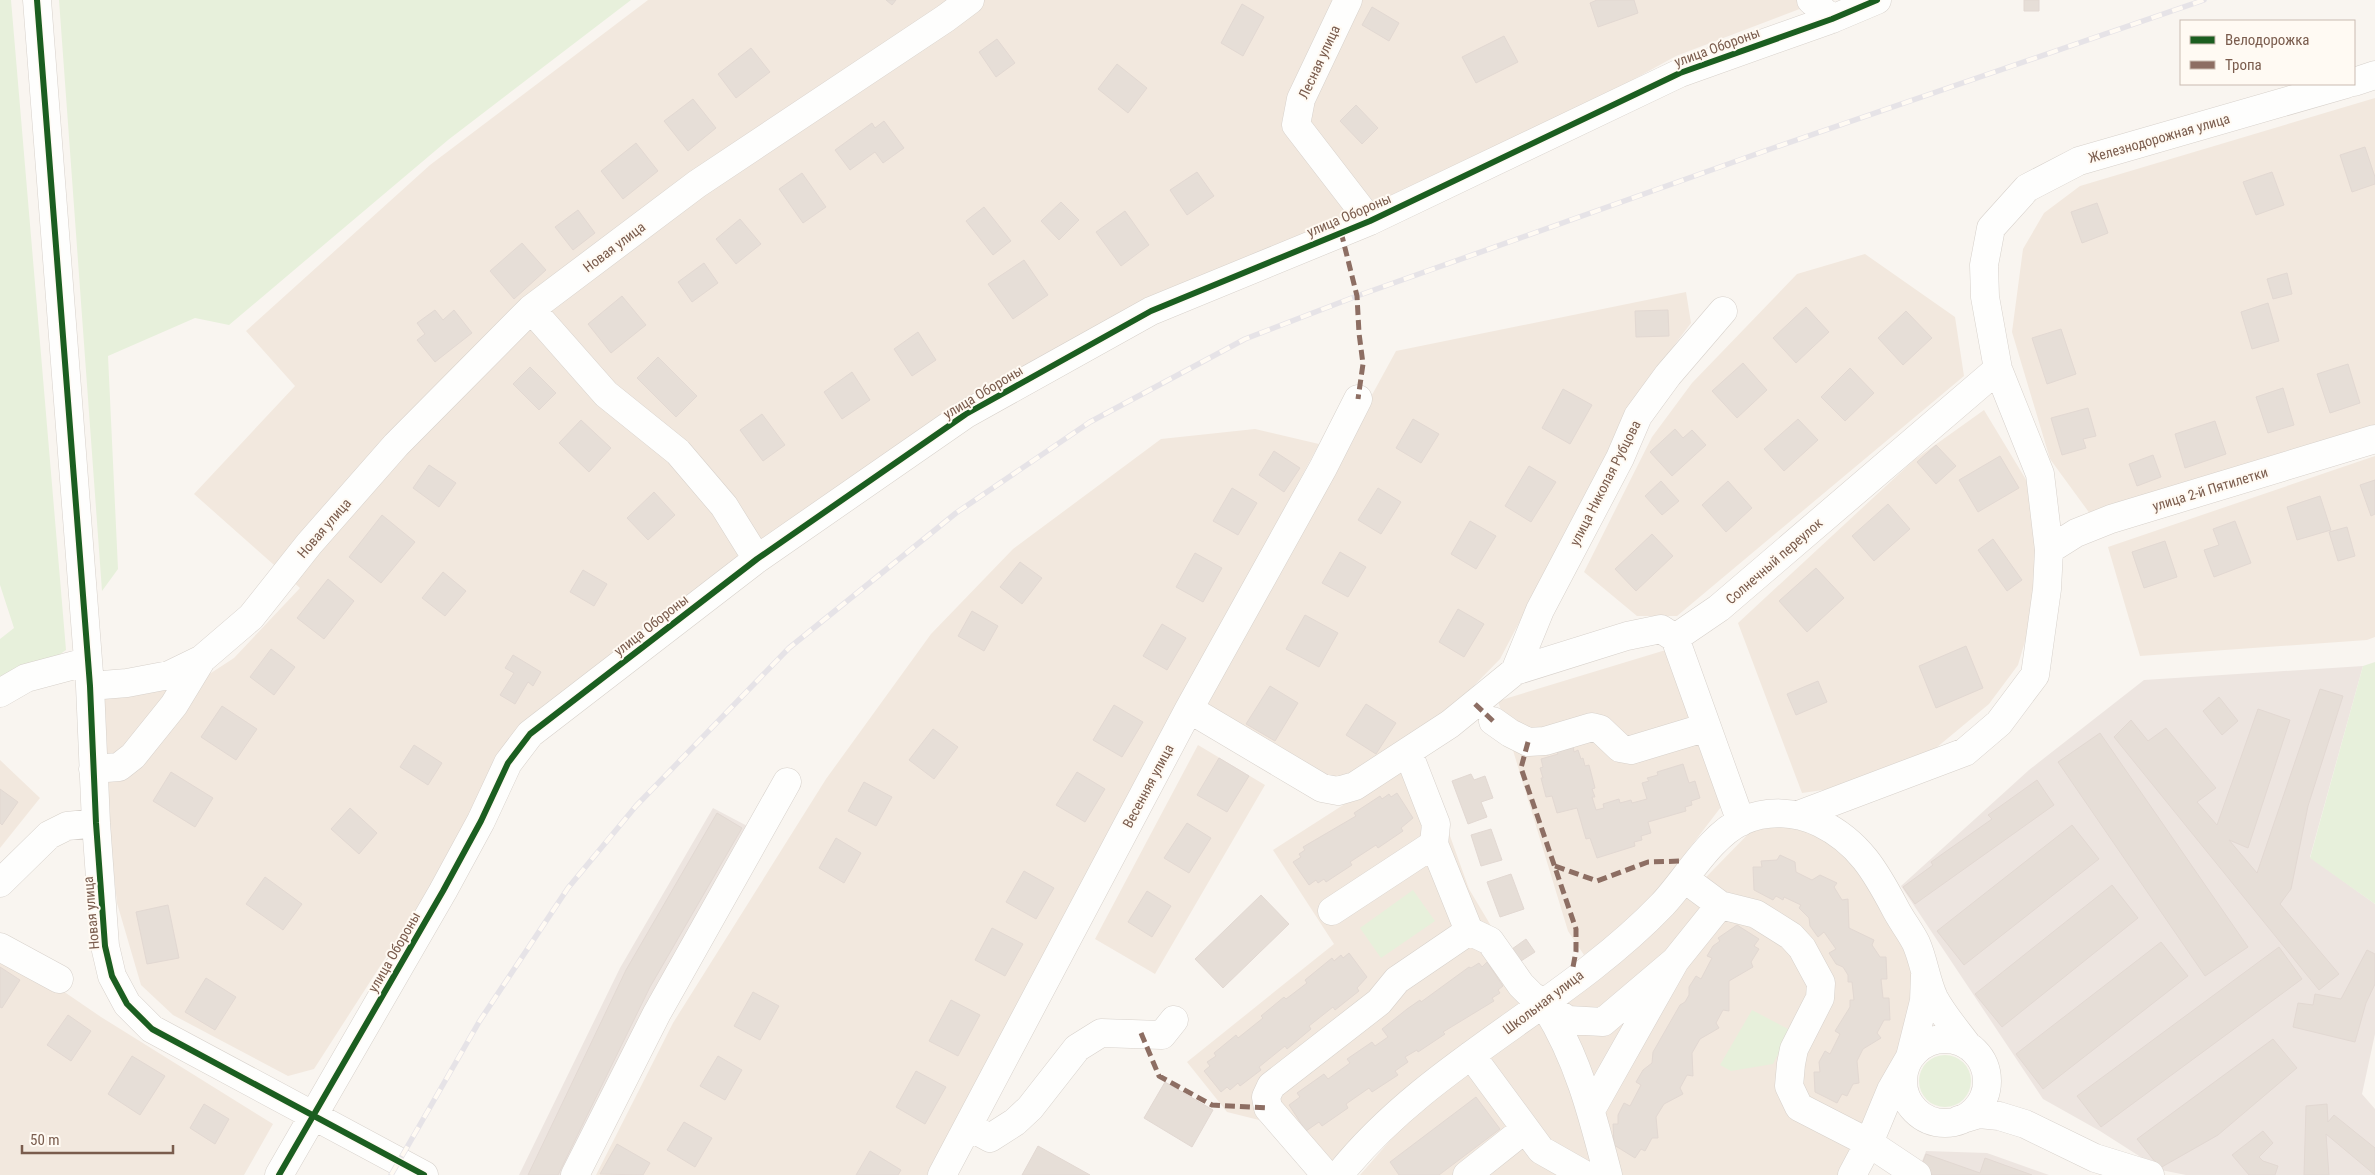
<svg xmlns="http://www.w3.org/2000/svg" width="2375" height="1175" font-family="'Roboto Condensed',sans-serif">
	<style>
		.residential { fill: #f2e8de }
		.industrial { fill: #ede5e0 }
		.green { fill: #e7f0db }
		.building { fill: #e6ded7; stroke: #e2d8d2 }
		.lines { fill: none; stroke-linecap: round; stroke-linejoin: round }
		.minor-casing { stroke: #d7d1cb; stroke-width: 29 }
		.minor { stroke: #fefefd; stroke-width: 28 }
		.rail-casing { stroke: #e6e3e7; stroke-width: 5.5 }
		.rail { stroke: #fffaf3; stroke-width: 4; stroke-dasharray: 11; stroke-linecap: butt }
		.quiet { stroke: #8d6e63; stroke-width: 5; stroke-dasharray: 10 5; stroke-linecap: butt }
		.cycleway-casing { stroke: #fffaf3; stroke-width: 9 }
		.cycleway { stroke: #1b5e20; stroke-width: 6 }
		.labels { text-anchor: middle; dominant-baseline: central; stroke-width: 4; stroke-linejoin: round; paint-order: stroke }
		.street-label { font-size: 14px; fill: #7a5c4d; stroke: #fffaf3 }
	</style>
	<rect width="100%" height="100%" fill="#f9f5f0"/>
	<path class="residential" d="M648 0H1823L1676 56 1542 130 1142 305 533 721 495 758 471 814 429 890 314 1069 288 1076 173 1015 141 985 117 903 110 837 103 694 172 690 211 673 234 658 300 588 194 494 295 386 246 331 430 165Z
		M2375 98V428L2096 522 2050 459 2012 332 2023 249 2044 213 2080 186Z
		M1865 254 1955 317 1964 376 1677 616H1637L1584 572 1652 437 1692 383 1797 274Z
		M1686 292 1691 323 1652 375 1625 421 1500 659 1456 704 1343 777 1319 775 1203 704 1396 351Z
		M1984 410 2031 488 2040 547 2036 604 2018 665 1989 704 1930 753 1851 786 1802 793 1738 623 1914 460Z
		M1255 429 1319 444 927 1175H596L673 1023 826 779 931 634 1013 549 1161 439Z
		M2375 456V637L2367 640 2140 656 2108 547Z
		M1669 649 1724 803 1653 896 1622 926 1584 955 1568 931 1498 701Z
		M1198 745 1265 785 1155 974 1095 939Z
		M1421 755 1469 889 1500 941 1537 992 1331 1166 1267 1122 1227 1112 1187 1062 1334 944 1273 850Z
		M0 760 40 798 0 848Z
		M1774 822 1801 826 1828 842 1855 863 1910 952 1918 1004 1842 1175H1360L1407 1121 1672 912 1753 829Z
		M0 948 101 1017 273 1124 244 1175H0Z"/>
	<path class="industrial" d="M2363 666 2310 857 2375 904V1034L2362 1094 2375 1109V1175H2186L2161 1170 2100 1131 2043 1099 1901 886 2029 770 2144 680Z
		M713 808 751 828 566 1175H519L620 968Z
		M1926 1151 1987 1153 2049 1175H1920L1917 1174Z"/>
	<path class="green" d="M0 0H11L66 650 49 662 0 684V639L14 628 0 585Z
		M59 0H631L448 140 229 325 195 318 108 356 118 569 102 591Z
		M2375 662V904L2310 858 2363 666Z
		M1413 890 1435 921 1381 958 1360 928Z
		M1752 1010 1790 1030 1773 1064 1731 1071 1720 1065Z
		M1919 1081a26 26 0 1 1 52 0a26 26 0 1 1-52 0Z"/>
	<path class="building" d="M886 0H896L892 5Z
		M1597 0H1634L1638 13 1598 27 1590 3Z
		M2024 0H2039V11H2024Z
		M1242 4 1264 17 1243 56 1221 43Z
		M1372 7 1399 23 1389 41 1362 25Z
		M1504 36 1518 62 1476 83 1462 57Z
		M997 39 1015 63 996 77 979 52Z
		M751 48 770 72 736 98 718 74Z
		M1117 64 1147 88 1128 113 1098 89Z
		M693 99 716 128 688 151 664 121Z
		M1356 105 1378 128 1362 144 1340 121Z
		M884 121 904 148 883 163 875 152 850 170 835 150 872 123 875 128Z
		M636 143 658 171 623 199 601 171Z
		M2365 147 2375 177V184L2352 192 2340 155Z
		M1197 172 1214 196 1187 215 1170 190Z
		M2272 172 2284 205 2256 215 2243 182Z
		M802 173 826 207 803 223 779 189Z
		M1061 202 1079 220 1059 240 1041 221Z
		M2097 203 2108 233 2082 243 2071 212Z
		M984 207 1011 241 993 255 966 221Z
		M578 210 595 233 573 250 555 227Z
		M1125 211 1149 245 1121 266 1096 232Z
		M740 219 761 244 736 264 716 239Z
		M522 243 546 270 514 299 490 271Z
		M1024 260 1048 295 1013 319 988 284Z
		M704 263 718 283 692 302 678 282Z
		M2287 273 2292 294 2273 299 2267 279Z
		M622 296 646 325 611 353 588 324Z
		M2268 303 2279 341 2252 349 2241 312Z
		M1806 307 1829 332 1796 363 1773 338Z
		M435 310 443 320 454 310 472 333 435 362 417 340 425 334 417 323Z
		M1668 310 1669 336 1636 337 1635 311Z
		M1906 311 1932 338 1903 365 1878 338Z
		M2061 329 2076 374 2047 384 2032 338Z
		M918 332 936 360 912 376 894 349Z
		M658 357 697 396 676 417 637 378Z
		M1743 363 1767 390 1737 418 1712 391Z
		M2348 364 2360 403 2330 413 2317 374Z
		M530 367 556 393 539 410 513 384Z
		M1850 368 1874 393 1845 421 1821 397Z
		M852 372 870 400 842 419 824 392Z
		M2283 388 2294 425 2268 433 2256 397Z
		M1563 389 1592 405 1570 444 1542 428Z
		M2088 408 2096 436 2083 439 2086 448 2062 455 2051 418Z
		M762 414 785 445 763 461 740 430Z
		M1413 419 1439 434 1421 463 1396 448Z
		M1798 419 1818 440 1784 471 1764 449Z
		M581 420 611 448 589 472 559 443Z
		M2215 421 2226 454 2185 468 2175 434Z
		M1675 429 1683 438 1692 430 1706 445 1672 476 1650 452Z
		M1936 445 1956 466 1936 484 1917 462Z
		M1274 451 1300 468 1284 492 1259 475Z
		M2153 455 2161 477 2137 486 2129 464Z
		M2000 456 2019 488 1978 512 1959 480Z
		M429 465 456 483 439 507 413 488Z
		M1529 466 1556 482 1531 522 1505 506Z
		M2375 480V514L2371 516 2360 485Z
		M1661 481 1679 501 1662 515 1645 496Z
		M1728 481 1752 508 1726 532 1702 505Z
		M1232 488 1257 503 1238 535 1213 521Z
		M1378 488 1401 502 1381 534 1358 520Z
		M654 492 675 515 648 540 627 518Z
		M2320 496 2331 530 2297 540 2287 507Z
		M1888 504 1910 529 1874 561 1852 536Z
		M382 515 415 542 381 583 349 557Z
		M1470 521 1496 536 1476 569 1451 554Z
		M2235 521 2251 563 2214 577 2204 550 2219 545 2213 529Z
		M2347 527 2355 556 2338 561 2329 532Z
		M1652 534 1673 556 1636 591 1615 569Z
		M1993 539 2022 580 2007 591 1978 550Z
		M2165 541 2177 577 2144 588 2132 552Z
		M1340 552 1366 567 1348 597 1322 583Z
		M1195 553 1222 568 1203 602 1176 587Z
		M1020 562 1042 578 1022 604 1000 587Z
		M1816 568 1844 598 1807 632 1779 601Z
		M583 570 607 584 594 606 570 592Z
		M443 572 466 591 445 616 422 598Z
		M328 579 354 601 324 639 297 618Z
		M1458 609 1484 624 1464 657 1439 642Z
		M972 611 998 626 984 651 958 636Z
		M1305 615 1338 633 1319 667 1286 649Z
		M1162 624 1186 638 1167 670 1143 656Z
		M1966 646 1983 688 1936 708 1919 666Z
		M271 649 295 667 274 695 250 677Z
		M513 655 541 672 533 686 528 682 515 704 500 695 514 673 505 668Z
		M1818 681 1827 702 1796 715 1787 694Z
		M1270 686 1298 703 1275 741 1246 724Z
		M2320 689 2343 696 2308 806 2291 889 2280 904 2339 974 2319 990 2114 737 2131 720 2148 741 2166 728 2216 788 2197 802 2217 825 2258 709 2290 720 2248 848 2229 840 2257 873Z
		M2219 697 2238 721 2222 735 2203 711Z
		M1366 704 1396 723 1376 754 1346 735Z
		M1114 705 1143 722 1122 757 1093 740Z
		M222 706 257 729 236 760 201 737Z
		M933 729 958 747 934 779 909 760Z
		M2100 733 2248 947 2205 976 2058 762Z
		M414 745 442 763 428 785 400 767Z
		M1573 746 1574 752 1578 750 1581 759 1583 758 1585 766 1589 765 1595 788 1592 789 1595 797H1592L1596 810 1604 808 1603 804 1619 799 1620 803 1631 800 1632 803 1647 799 1642 783 1649 781 1647 778 1658 775 1657 772 1683 764 1689 783 1695 781 1700 798 1691 801 1692 805 1685 807 1686 811 1648 822 1651 833 1641 836 1642 840 1634 842 1635 846 1597 858 1590 838 1586 839 1577 808 1557 813 1552 796 1546 797 1541 778H1543L1540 768 1543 767 1541 759 1558 754 1556 750Z
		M1219 758 1249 776 1227 812 1197 795Z
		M171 772 213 798 195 827 153 801Z
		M1077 772 1105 789 1085 822 1056 805Z
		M1471 774 1474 780 1485 776 1493 798 1481 802 1487 817 1468 824 1452 781Z
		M2037 780 2054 805 1915 904 1903 887 1933 865 1931 862 1992 819 1988 815Z
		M864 782 892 797 876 826 848 811Z
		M0 789 18 802 2 825 0 823Z
		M1397 793 1413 818 1401 828 1403 831 1378 848 1376 845 1350 862 1352 865 1326 882 1324 879 1318 883 1316 880 1309 885 1293 862 1301 857 1299 854 1305 850 1303 847 1356 816 1354 813 1380 796 1382 799 1389 794 1391 797Z
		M350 808 377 833 359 854 331 829Z
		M717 813 742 828 650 987 558 1175H528L626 970Z
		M1187 823 1211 838 1189 873 1164 858Z
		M2072 825 2099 859 1964 965 1937 931Z
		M1491 829 1502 860 1481 866 1471 835Z
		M836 838 861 853 844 883 819 868Z
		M1780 855 1795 862 1796 872 1812 880 1820 875 1837 883 1834 887 1842 900 1848 899 1849 928 1874 940 1872 945 1880 957H1886L1887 979H1881L1883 998H1889L1890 1020H1884L1877 1033 1881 1038 1863 1049 1857 1061 1859 1083 1853 1084 1847 1096 1842 1094 1837 1103 1815 1092 1814 1072H1820L1819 1062 1825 1051 1830 1054 1840 1034 1835 1031 1850 1007V1000H1854L1852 982H1848V975L1843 967 1836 964 1829 953 1836 949 1824 932 1818 937 1810 926 1809 918 1799 908 1801 905 1784 897 1783 900 1776 896 1773 900 1754 890 1753 867H1762L1761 861 1777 860Z
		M1024 871 1054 888 1036 919 1006 902Z
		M1511 874 1524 909 1500 917 1487 882Z
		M265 877 302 904 283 930 246 904Z
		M2112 885 2138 918 2002 1027 1975 994Z
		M1147 891 1171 906 1152 937 1128 922Z
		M1261 895 1289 924 1223 988 1195 959Z
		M168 905 179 958 147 964 136 912Z
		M1737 925 1759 939 1754 946 1759 949 1751 962 1753 967 1729 981V1011L1723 1010 1716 1023 1719 1028 1700 1039 1692 1053 1693 1076 1687 1075 1680 1088 1683 1094 1664 1104 1656 1117 1658 1138H1652L1645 1151 1641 1149 1635 1158 1614 1145 1613 1124H1618V1115L1624 1103 1630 1106 1641 1085 1636 1082 1643 1070 1652 1063 1653 1052 1680 1005 1685 1002 1689 995V987L1696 976 1701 979 1712 958 1707 956 1713 946 1720 941 1718 938Z
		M992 928 1023 944 1005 976 975 960Z
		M1526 939 1535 952 1521 961 1512 949Z
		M2161 942 2188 976 2043 1089 2016 1054Z
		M2279 947 2302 979 2101 1127 2077 1096Z
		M2367 950 2375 954V984L2366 1003 2355 1042 2293 1027 2298 1003 2313 1005 2315 994 2341 999Z
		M1349 953 1367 977 1357 988 1359 991 1335 1010 1333 1007 1309 1026 1311 1029 1287 1049 1285 1046 1259 1067 1261 1070 1240 1086 1238 1083 1230 1090 1227 1087 1221 1092 1204 1071 1210 1066 1207 1062 1216 1056 1214 1053 1236 1035 1238 1038 1263 1018 1261 1016 1284 997 1286 999 1307 983 1305 980 1332 958 1334 961 1341 955 1343 958Z
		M1487 962 1503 986 1498 990 1500 993 1492 998 1494 1001 1443 1032 1445 1034 1418 1052 1417 1050 1405 1057 1408 1062 1395 1071 1398 1075 1372 1092 1369 1088 1346 1104 1348 1108 1322 1126 1319 1122 1306 1131 1289 1105 1300 1097 1297 1093 1324 1074 1328 1079 1350 1063 1347 1059 1372 1042 1375 1046 1388 1037 1382 1029 1407 1009 1420 1000 1421 1002 1469 967 1471 968 1479 963 1482 967Z
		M0 967 20 980 2 1008 0 1007Z
		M206 978 236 997 215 1030 185 1012Z
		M753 992 779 1006 760 1040 734 1026Z
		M951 1000 980 1015 958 1056 929 1041Z
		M68 1015 91 1031 71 1061 47 1045Z
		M2273 1039 2297 1068 2218 1135 2160 1168 2137 1139Z
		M132 1056 165 1076 140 1115 108 1094Z
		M718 1056 742 1070 725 1100 700 1086Z
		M916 1071 946 1087 925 1124 896 1107Z
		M1165 1082 1213 1110 1192 1147 1144 1118Z
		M1476 1097 1500 1129 1439 1175H1399L1390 1162Z
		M204 1104 229 1119 215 1144 190 1128Z
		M2327 1104 2328 1122 2334 1115 2375 1148V1175L2326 1134 2329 1175H2304L2306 1106Z
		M684 1122 712 1138 695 1167 667 1150Z
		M2263 1131 2273 1143 2259 1157 2263 1161 2278 1166 2275 1175H2249L2232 1155Z
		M617 1144 650 1163 643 1175 600 1174Z
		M1038 1146 1090 1175H1022Z
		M870 1151 901 1170 898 1175H856Z
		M1926 1154 1980 1173 1985 1158 2032 1175H1927L1919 1172Z"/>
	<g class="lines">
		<g class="minor-casing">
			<path id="minor" d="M37 0 90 686 96 823 105 946 112 976 127 1004 152 1029 424 1175
				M1348 0 1301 99 1296 125 1370 221
				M1811 0 1832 19
				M2354 82 2375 75
				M531 309 606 394 678 452 724 506 757 559
				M2049 550 2076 533 2111 519 2375 439
				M1675 638 1741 822
				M1515 671 1540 610 1620 458 1638 416 1668 375 1723 311
				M90 686 127 683 169 675 202 659 251 617 309 544 396 445 531 309 697 184 946 18 970 0
				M0 693 26 678 86 662
				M1189 709 1322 788 1338 791 1355 786 1450 724 1515 671 1627 636 1661 629 1675 638 1719 608 1998 369
				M1493 721 1510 733 1528 742 1545 741 1592 727 1600 729 1620 748 1631 750 1707 727
				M1408 752 1436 824 1434 844 1469 931 1490 941 1521 985 1531 995 1568 1020 1603 1022 1675 961
				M93 769 119 767 133 756 174 705 202 659
				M1798 815 1965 752 1999 723 2035 675 2047 589 2049 550 2040 474 1998 369 1985 297 1984 265 1991 228 2027 188 2079 161 2346 84
				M1685 879 1720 905 1756 914 1791 936 1802 948 1821 983 1820 998 1794 1049 1791 1064 1789 1086 1799 1107 1869 1143 1917 1175
				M0 883 49 835 67 826 96 823
				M1332 911 1434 844
				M0 947 59 979
				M1545 1006C1578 1057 1593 1117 1608 1175
				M1903 1081a42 42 0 1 1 84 0a42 42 0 1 1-84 0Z
				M1471 1055 1541 1150 1585 1175
				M1591 1110 1675 961 1720 905
				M1959 1120 1979 1114 1999 1116 2025 1124 2095 1158 2150 1175
				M968 1126 990 1138 1015 1122 1030 1108 1077 1048 1101 1033 1162 1035 1174 1020
				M279 1175 443 891 481 821 508 763 530 734 757 559 966 414 1151 311 1370 221 1680 73 1832 19 1877 0
				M575 1175 657 1013 787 782
				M942 1175 1189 709 1323 468 1358 399
				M1326 1175 1268 1108 1266 1097 1271 1086 1379 1002 1397 980 1469 931
				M1339 1175C1427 1064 1565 1006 1662 905 1686 880 1710 836 1742 821 1767 810 1795 811 1820 823 1859 842 1876 872 1895 908 1901 920 1910 931 1916 943 1924 961 1926 981 1934 998 1943 1015 1957 1031 1968 1046
				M1467 1175 1525 1129
				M1852 1175 1869 1143 1891 1090 1910 1057 1924 1001 1925 975"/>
		</g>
		<use href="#minor" class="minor"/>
		<g class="rail-casing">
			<path id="rail" d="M391 1175 479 1022 568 888 636 806 789 648 956 513 1090 422 1245 339 1357 296 1776 147 2204 0"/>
		</g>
		<use href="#rail" class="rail"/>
		<path class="quiet" d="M1341 232 1357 296 1359 333 1363 364 1358 399
			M1475 704 1493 721
			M1528 742 1521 768 1576 929V951L1573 967
			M1555 866 1597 881 1648 862 1682 861
			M1141 1033 1159 1076 1212 1105 1268 1108"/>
		<g class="cycleway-casing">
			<path id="cycleway" d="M37 0 90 686 96 823 105 946 112 976 127 1004 152 1029 424 1175
				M279 1175 443 891 481 821 508 763 530 734 757 559 966 414 1151 311 1370 221 1680 73 1832 19 1877 0"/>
		</g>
		<use href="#cycleway" class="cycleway"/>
	</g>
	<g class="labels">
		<g class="street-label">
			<text transform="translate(1717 47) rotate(-20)">улица Обороны</text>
			<text transform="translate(1319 62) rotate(-65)">Лесная улица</text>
			<text transform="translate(2159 138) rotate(-16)">Железнодорожная улица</text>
			<text transform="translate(1349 215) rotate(-23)">улица Обороны</text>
			<text transform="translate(614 247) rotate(-37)">Новая улица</text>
			<text transform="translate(983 392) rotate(-31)">улица Обороны</text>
			<text transform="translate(1605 483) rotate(-63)">улица Николая Рубцова</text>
			<text transform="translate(2210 489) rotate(-17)">улица 2-й Пятилетки</text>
			<text transform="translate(324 528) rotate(-49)">Новая улица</text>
			<text transform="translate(1774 561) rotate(-41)">Солнечный переулок</text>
			<text transform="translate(651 625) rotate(-38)">улица Обороны</text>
			<text transform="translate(1148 786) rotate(-62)">Весенняя улица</text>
			<text transform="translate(91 913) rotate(-95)">Новая улица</text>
			<text transform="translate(394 952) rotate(-60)">улица Обороны</text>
			<text transform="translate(1543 1002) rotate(-37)">Школьная улица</text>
		</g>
	</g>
	<rect x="2180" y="20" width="175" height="65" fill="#fffaf3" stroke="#cabbb1"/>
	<rect x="2190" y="36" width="25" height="8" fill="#1b5e20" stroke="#cabbb1"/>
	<text x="2225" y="45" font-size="15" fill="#7a5c4d">Велодорожка</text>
	<rect x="2190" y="61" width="25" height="8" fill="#8d6e63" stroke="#cabbb1"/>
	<text x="2225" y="70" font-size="15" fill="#7a5c4d">Тропа</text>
	<path d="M22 1145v8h151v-8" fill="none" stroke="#7a5c4d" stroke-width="2.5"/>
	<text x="30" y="1145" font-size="15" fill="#7a5c4d" stroke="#fffaf3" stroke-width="4" paint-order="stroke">50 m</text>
</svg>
